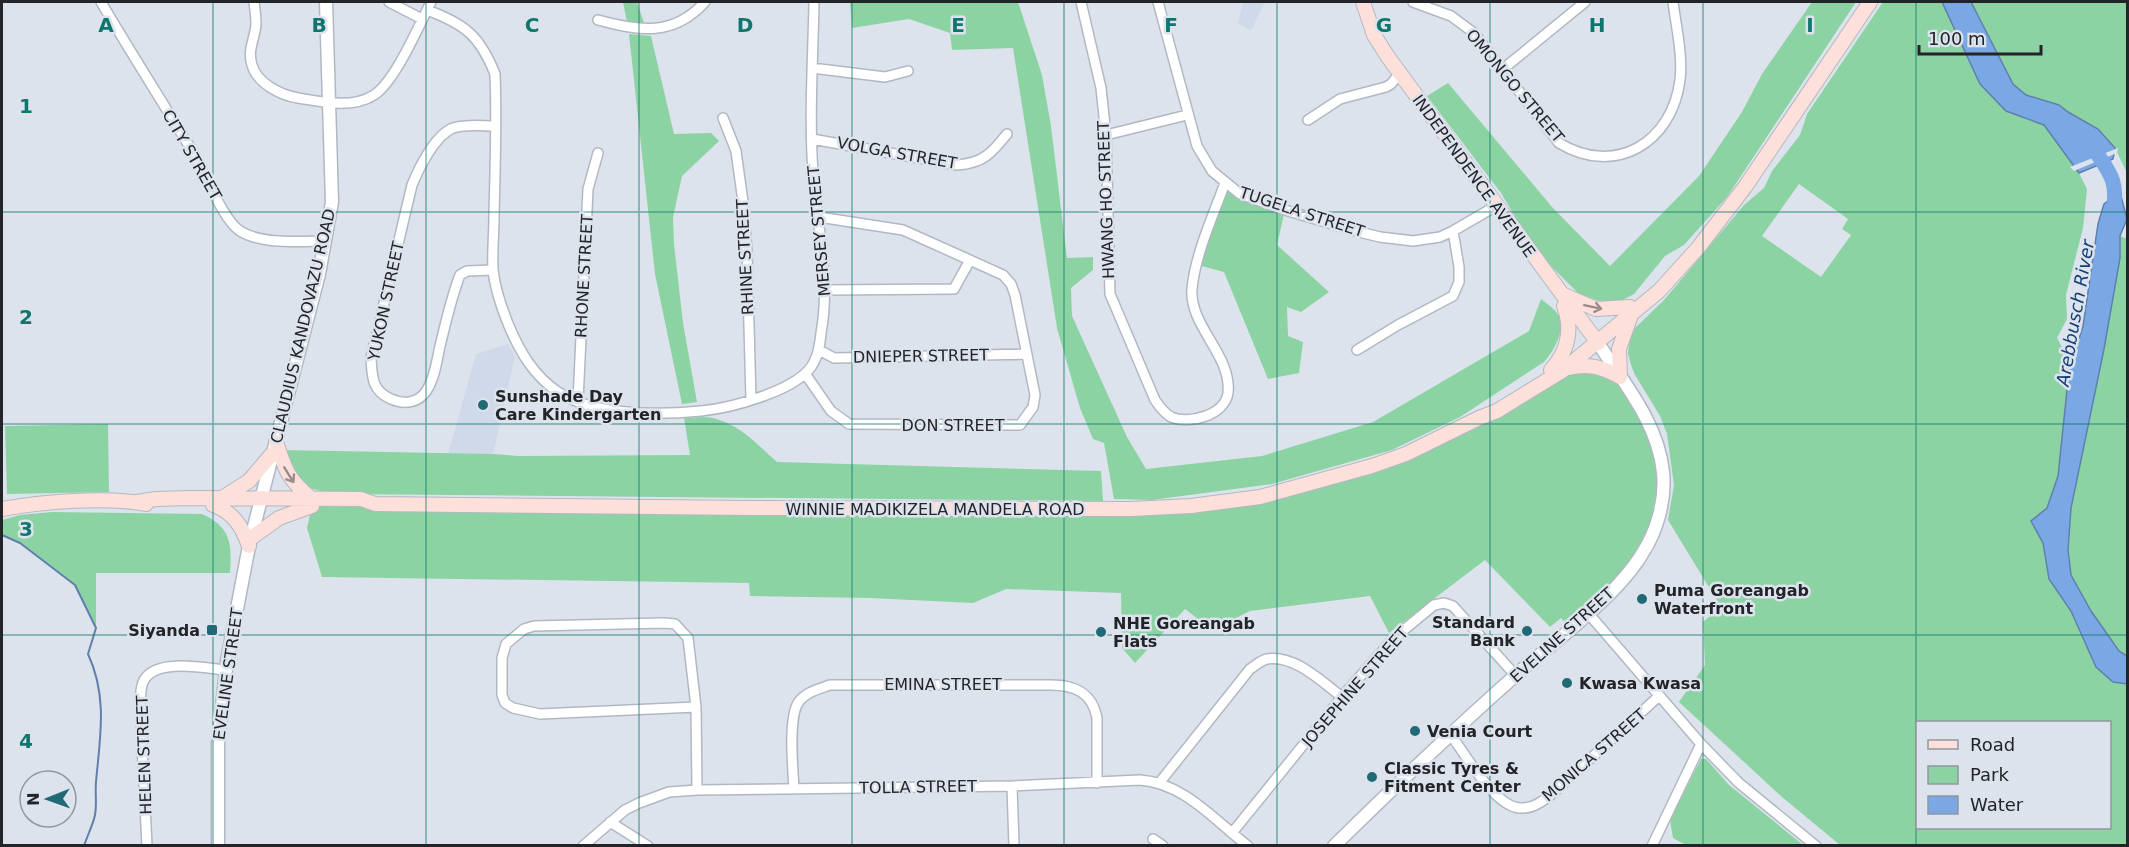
<svg xmlns="http://www.w3.org/2000/svg" width="2129" height="847" font-family="'DejaVu Sans',sans-serif">
	<style>
		.built { fill: #cfd9ea }
		.green { fill: #8cd3a3; fill-rule: evenodd }
		.water { fill: #7aa8e5; stroke: #6080ac; stroke-width: 1.5 }
		.pier { fill: #dde3ed }
		.lines { fill: none; stroke-linecap: round; stroke-linejoin: round }
		.stream { stroke: #6080ac; stroke-width: 2 }
		.river { stroke: #7aa8e5; stroke-width: 15 }
		.minor-casing { stroke: #b2b8c2; stroke-width: 12 }
		.tertiary-casing { stroke: #b2b8c2; stroke-width: 15 }
		.secondary-casing { stroke: #b2b8c2; stroke-width: 16 }
		.minor { stroke: #fff; stroke-width: 9 }
		.tertiary { stroke: #fff; stroke-width: 12 }
		.secondary { stroke: #fee0da; stroke-width: 14 }
		.oneway { stroke: #9b8b8a }
		.grid { fill: none; stroke: #0f766e; stroke-width: 1.5; stroke-opacity: 0.55 }
		.poi-dot { fill: #216a75; stroke: #dde3ed; stroke-width: 2 }
		.labels { text-anchor: middle; dominant-baseline: central; stroke-width: 5; stroke-linejoin: round; paint-order: stroke }
		.street-label { font-size: 16px; fill: #222428; stroke: #dde3ed }
		.poi-label { font-size: 16px; font-weight: bold; fill: #222428; stroke: #dde3ed; text-anchor: start }
		.water-label { font-size: 18px; font-style: italic; fill: #144077; stroke: #dde3ed }
		.grid-label { font-size: 20px; text-anchor: middle; font-weight: bold; fill: #0f766e; stroke: #dde3ed; stroke-width: 5; stroke-linejoin: round; paint-order: stroke }
	</style>
	<rect width="100%" height="100%" fill="#dde3ed"/>
	<path class="built" d="M1243 2H1265L1251 31 1238 23Z
		M508 344 515 356 493 454H448L476 354Z"/>
	<path class="green" d="M623 2H637L646 29 628 27Z
		M850 2H1018L1042 75 1051 126 1067 258 1093 257V270L1071 288 1072 316 1127 437 1146 469 1262 456 1373 422 1529 331 1541 299C1547 304 1555 309 1559 316 1566 331 1553 352 1544 362L1460 417 1392 450 1272 484 1152 500 1114 499 1104 443 1093 439 1080 408 1057 328 1013 48 952 50 950 33 909 19 852 28Z
		M1812 2H1856L1727 197 1684 245 1665 256 1634 294 1621 301 1605 303 1579 294 1554 269 1529 240 1501 193 1427 96 1448 83 1552 207 1610 266 1699 176 1742 112 1762 74Z
		M1883 2H1942L1980 84 2006 111 2044 125 2079 173 2087 189 2083 228 2066 295 2067 319 2057 338 2065 353 2069 371 2058 476 2047 508 2031 521 2043 543 2049 579 2071 611 2096 667 2113 681 2127 684V845H1840L1782 797 1679 702 1705 665 1703 622 1721 607 1668 520 1674 485 1667 434 1660 416 1635 375 1631 365 1628 353 1630 339 1634 329 1664 300 1744 205 1764 188 1772 171 1800 135 1807 114ZM1799 184 1848 219 1842 229 1851 235 1821 277 1762 236ZM1918 722H2110V828H1918Z
		M1971 2H2127V173L2115 148 2098 129 2068 112 2059 105 2025 95 2013 84Z
		M629 34 651 36 674 134 711 133 719 141 682 176 673 217 674 244 683 323 697 402 682 404 655 274Z
		M1225 183 1285 210 1277 245 1329 292 1301 312 1287 307 1288 336 1303 342 1299 373 1268 379 1224 272 1198 265Z
		M2120 236 2128 239 2127 656 2119 651 2091 611 2071 575 2068 550 2071 508 2104 349 2120 258Z
		M1569 367 1620 377 1649 421 1663 494 1642 555 1570 628 1561 618 1550 627 1485 560 1389 633 1370 596 1250 611 1212 630 1185 609 1135 663 1122 648 1121 593 1006 589 973 603 870 598 750 596 749 583 322 577 307 528 312 506 362 507 375 504 1224 503 1406 454Z
		M684 418C693 418 704 416 713 418 739 424 758 445 777 462L1101 471 1103 501 340 494C299 488 299 486 282 450L493 454 519 456 690 455Z
		M108 424 109 492 7 494 5 426Z
		M52 512 202 514C231 527 232 544 230 573H96V628L74 585 20 543 2 535V520L20 515Z
		M1701 759H1706L1729 785 1803 845H1686L1673 838 1670 820Z"/>
	<path class="water" d="M1942 2H1971L2013 84 2026 95 2059 105 2068 112 2098 129 2115 148 2113 159 2079 173 2044 125 2006 111 1980 84Z
		M2120 192 2127 219 2120 236V258L2104 349 2071 508 2068 550 2071 575 2091 611 2119 651 2127 656V684L2113 682 2096 667 2071 611 2049 579 2043 543 2031 521 2047 508 2058 476 2069 371 2083 326 2098 224 2104 204Z"/>
	<path class="pier" d="M2118 148 2117 153 2074 171 2070 167Z"/>
	<g class="lines">
		<path class="stream" d="M2 535 20 543 75 585 96 628 88 654C108 697 100 737 96 782 95 793 97 804 95 815 93 825 87 836 84 846"/>
		<path class="river" d="M2092 146C2108 171 2119 179 2113 211"/>
		<g class="minor-casing">
			<path id="minor" d="M101 2C131 53 163 103 194 154 205 173 223 220 240 231 262 245 301 241 326 241
				M254 2C255 9 256 17 256 24 255 39 247 50 252 65 257 83 280 95 298 98 322 102 352 109 374 95 395 82 419 25 431 2
				M389 2 422 19
				M1081 2 1101 88 1106 135 1110 294 1155 400C1159 406 1164 413 1171 417 1189 425 1225 415 1228 393 1232 355 1189 326 1192 289 1195 255 1213 216 1225 183
				M1158 2 1197 146 1212 171 1240 194 1285 210 1359 232 1380 237 1413 241 1440 237 1453 231 1496 206
				M1413 2 1451 16 1474 33 1559 143C1615 177 1672 143 1680 80 1683 55 1676 26 1673 2
				M427 10C465 24 480 36 495 74 497 121 495 169 494 216 494 234 492 252 493 270 495 289 502 309 509 326 520 352 534 376 558 392 595 416 659 415 701 411 731 408 801 390 814 362 819 353 820 343 821 333 831 279 817 227 813 173 809 116 813 58 814 2
				M598 20C640 31 673 37 705 2
				M812 68 885 77 908 71
				M1503 69 1585 2
				M723 118 736 151 743 202 747 251 751 400
				M1308 120 1340 99 1386 87 1391 84 1400 73
				M1106 135 1187 115
				M812 139 957 165C983 163 991 154 1007 134
				M493 270 467 271 460 275C451 298 446 322 440 346 437 360 435 377 427 390 419 403 404 405 391 399 372 391 372 377 371 358L412 185C419 168 435 135 453 128 466 124 482 126 495 126
				M826 290 954 289 970 260
				M819 350 834 358 1025 354
				M1357 350 1398 325 1453 296 1459 282V267L1453 231
				M806 375 831 411 849 424 1020 425 1033 407 1035 395 1015 295 1011 284 1003 275 903 230 819 217
				M578 401 588 189 598 153
				M1588 613 1701 744 1739 783 1816 846
				M664 623 675 624 688 638 696 707 540 714 513 708 505 703 502 695V658L506 644 524 629 534 626Z
				M696 707 697 790
				M1451 735C1465 754 1495 807 1520 808 1533 809 1543 801 1553 793L1659 696
				M1160 782 1250 669C1255 666 1261 660 1267 659 1294 654 1322 682 1342 697
				M1012 786 1014 846
				M794 789C793 770 788 719 798 703 805 692 819 689 830 685H1051C1074 685 1092 692 1097 718V783
				M610 822 648 846
				M1232 833 1342 697 1394 638 1434 605 1444 603 1453 606 1516 676
				M1153 839 1163 846
				M147 846 140 703C141 695 140 687 144 680 157 658 204 668 226 670
				M583 846 625 810 639 803 669 792 697 790 1012 786 1140 780C1184 783 1214 820 1248 846
				M1652 846 1701 744"/>
		</g>
		<g class="tertiary-casing">
			<path id="tertiary" d="M218 846V744L227 661 249 546 319 274 332 202 326 2
				M1334 846C1394 787 1455 729 1517 674 1556 640 1615 598 1642 554 1657 531 1666 500 1663 472 1658 423 1624 383 1598 343"/>
		</g>
		<g class="secondary-casing">
			<path id="secondary" d="M1363 2 1374 35 1388 57 1598 343
				M1564 295 1596 309 1630 307
				M1568 368C1588 363 1602 367 1620 377
				M1551 370C1568 351 1573 330 1564 306
				M1620 377 1619 349 1630 318
				M276 442C286 472 288 479 313 500
				M222 498 249 481 272 454
				M137 502 156 499 190 498 361 499 375 504 753 508 1131 509 1191 506 1260 497 1372 466 1406 454 1479 418 1497 411 1562 371 1659 291 1698 248 1745 187 1870 2
				M213 505C233 512 242 526 249 546
				M2 509C40 502 107 496 146 504
				M251 538 279 518 312 506"/>
		</g>
		<use href="#minor" class="minor"/>
		<use href="#tertiary" class="tertiary"/>
		<use href="#secondary" class="secondary"/>
	</g>
	<defs><path id="oneway-shaft" d="M-6 0H5M1.5-3L5.5 0L1.5 3" fill="none" stroke-width="1.6" stroke-linecap="round" stroke-linejoin="round" transform="scale(1.5)"/></defs>
	<g class="oneway">
		<use href="#oneway-shaft" transform="translate(1593 307) rotate(12)"/>
		<use href="#oneway-shaft" transform="translate(289 475) rotate(58)"/>
	</g>
	<path class="grid" d="M213 2V846M426 2V846M639 2V846M852 2V846M1064 2V846M1277 2V846M1490 2V846M1703 2V846M1916 2V846M2 212H2128M2 424H2128M2 635H2128"/>
	<g class="poi-dot">
		<circle cx="483" cy="405" r="6"/>
		<circle cx="1642" cy="599" r="6"/>
		<rect x="206" y="624" width="12" height="12" rx="3"/>
		<circle cx="1527" cy="631" r="6"/>
		<circle cx="1101" cy="632" r="6"/>
		<circle cx="1567" cy="683" r="6"/>
		<circle cx="1415" cy="731" r="6"/>
		<circle cx="1372" cy="777" r="6"/>
	</g>
	<g class="labels">
		<g class="street-label">
			<text transform="translate(1515 86) rotate(50)">OMONGO STREET</text>
			<text transform="translate(897 153) rotate(10)">VOLGA STREET</text>
			<text transform="translate(192 155) rotate(60)">CITY STREET</text>
			<text transform="translate(1474 176) rotate(54)">INDEPENDENCE AVENUE</text>
			<text transform="translate(1106 200) rotate(-92)">HWANG HO STREET</text>
			<text transform="translate(1302 212) rotate(18)">TUGELA STREET</text>
			<text transform="translate(819 231) rotate(-95)">MERSEY STREET</text>
			<text transform="translate(745 257) rotate(-93)">RHINE STREET</text>
			<text transform="translate(584 276) rotate(-87)">RHONE STREET</text>
			<text transform="translate(386 301) rotate(-78)">YUKON STREET</text>
			<text transform="translate(303 326) rotate(-77)">CLAUDIUS KANDOVAZU ROAD</text>
			<text transform="translate(921 356) rotate(-1)">DNIEPER STREET</text>
			<text x="953" y="425">DON STREET</text>
			<text x="935" y="509">WINNIE MADIKIZELA MANDELA ROAD</text>
			<text transform="translate(1562 635) rotate(-42)">EVELINE STREET</text>
			<text transform="translate(228 674) rotate(-82)">EVELINE STREET</text>
			<text x="943" y="684">EMINA STREET</text>
			<text transform="translate(1355 687) rotate(-49)">JOSEPHINE STREET</text>
			<text transform="translate(144 755) rotate(-92)">HELEN STREET</text>
			<text transform="translate(1594 755) rotate(-41)">MONICA STREET</text>
			<text transform="translate(918 787) rotate(-1)">TOLLA STREET</text>
		</g>
		<g class="poi-label">
			<text x="495" y="396">Sunshade Day<tspan x="495" dy="18">Care Kindergarten</tspan></text>
			<text x="1654" y="590">Puma Goreangab<tspan x="1654" dy="18">Waterfront</tspan></text>
			<text x="1515" y="622" text-anchor="end">Standard<tspan x="1515" dy="18">Bank</tspan></text>
			<text x="1113" y="623">NHE Goreangab<tspan x="1113" dy="18">Flats</tspan></text>
			<text x="200" y="630" text-anchor="end">Siyanda</text>
			<text x="1579" y="683">Kwasa Kwasa</text>
			<text x="1427" y="731">Venia Court</text>
			<text x="1384" y="768">Classic Tyres &amp;<tspan x="1384" dy="18">Fitment Center</tspan></text>
		</g>
		<g class="water-label">
			<text transform="translate(2075 313) rotate(-80)">Arebbusch River</text>
		</g>
	</g>
	<g class="grid-label">
		<text x="106" y="32">A</text>
		<text x="319" y="32">B</text>
		<text x="532" y="32">C</text>
		<text x="745" y="32">D</text>
		<text x="958" y="32">E</text>
		<text x="1171" y="32">F</text>
		<text x="1384" y="32">G</text>
		<text x="1597" y="32">H</text>
		<text x="1810" y="32">I</text>
		<text x="26" y="113">1</text>
		<text x="26" y="324">2</text>
		<text x="26" y="536">3</text>
		<text x="26" y="748">4</text>
	</g>
	<rect width="2129" height="847" fill="none" stroke="#222428" stroke-width="6"/>
	<rect x="1916" y="721" width="195" height="108" fill="#dde3ed" stroke="#92979e" stroke-width="1.5"/>
	<rect x="1928" y="740" width="30" height="9" fill="#fee0da" stroke="#92979e" stroke-width="1.5"/>
	<text x="1970" y="751" font-size="18" fill="#222428">Road</text>
	<rect x="1928" y="766" width="30" height="18" fill="#8cd3a3" stroke="#92979e" stroke-width="1.5"/>
	<text x="1970" y="781" font-size="18" fill="#222428">Park</text>
	<rect x="1928" y="796" width="30" height="18" fill="#7aa8e5" stroke="#92979e" stroke-width="1.5"/>
	<text x="1970" y="811" font-size="18" fill="#222428">Water</text>
	<g transform="translate(48 799) rotate(269)"><circle r="28" fill="#dde3ed" stroke="#92979e" stroke-width="1.5"/>
	<path d="M0-4.5L10 22L0 15L-10 22Z" fill="#216a75"/>
	<text y="-9" font-size="16" font-weight="bold" text-anchor="middle" fill="#222428">N</text>
	</g>
	<path d="M1919 45v9h122v-9" fill="none" stroke="#222428" stroke-width="3"/>
	<text x="1928" y="45" font-size="18" fill="#222428" stroke="#dde3ed" stroke-width="4.5" paint-order="stroke">100 m</text>
</svg>
